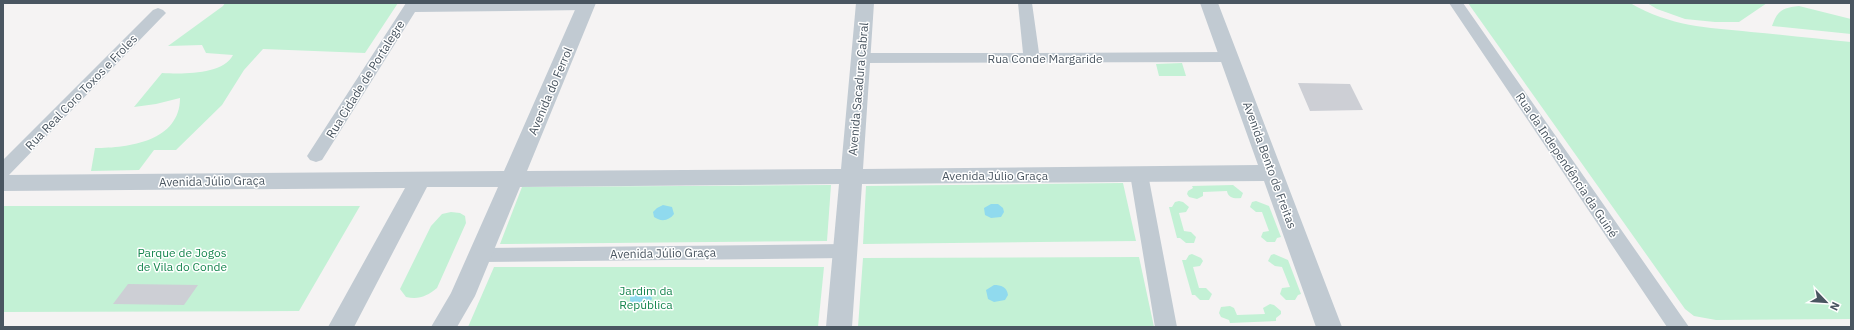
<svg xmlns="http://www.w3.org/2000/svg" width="1854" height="330" font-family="'IBM Plex Sans',sans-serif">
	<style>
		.green { fill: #c3f1d5 }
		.water { fill: #90daee }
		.building { fill: #cdcfd5 }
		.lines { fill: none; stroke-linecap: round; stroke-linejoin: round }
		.minor { fill: #c1cad2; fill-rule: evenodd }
		.tertiary { fill: #c1cad2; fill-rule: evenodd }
		.labels { text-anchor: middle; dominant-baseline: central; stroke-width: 3; stroke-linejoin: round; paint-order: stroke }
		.street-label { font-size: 12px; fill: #4a5661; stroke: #fff }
		.park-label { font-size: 12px; fill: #17864f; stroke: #fff }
	</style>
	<rect width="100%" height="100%" fill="#f5f3f3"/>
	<path class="green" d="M225 3H398L365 53 263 49 244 70 222 105 176 150H154L139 170 91 171 95 148C129 148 180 141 180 98L156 104 134 107 162 73C182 74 223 75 233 55L206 53 202 45 168 46 223 6Z
		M1468 3H1630C1672 27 1705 27 1751 32 1784 35 1818 39 1851 42V319L1716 320 1694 316 1685 309Z
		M1647 3H1767L1739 22H1715L1685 19 1657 9Z
		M1799 6 1851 19V34L1772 26C1778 10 1782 8 1799 6Z
		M1182 63 1186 76H1159L1156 64Z
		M1123 183 1136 241 863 244 866 186Z
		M831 185 827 241 500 244 522 187Z
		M1233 185 1243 193 1241 198C1235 199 1228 198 1227 191L1203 192V196L1197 199 1189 197 1187 194 1188 191 1193 188 1192 186Z
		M1179 201 1183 202 1189 207 1186 212 1179 213 1184 231 1191 232 1196 237 1194 243H1186L1180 238H1177L1169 207H1172L1175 202Z
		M1256 201 1269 206 1281 237 1277 238 1275 242H1267L1261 237 1263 232 1269 231 1262 212H1256L1250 207 1252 202Z
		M3 206H360L299 311 3 312Z
		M451 212 460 213 465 216 466 223 437 288C427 296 419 300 406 297L400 289 431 226 442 214Z
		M1192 254 1201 258 1203 261 1200 266 1193 267 1199 288H1206L1212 294 1209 300H1200L1195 295H1192L1182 260H1186L1189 255Z
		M1274 254 1288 260 1301 294 1298 295 1295 300H1286L1280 294 1282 288 1290 287 1282 267 1275 266 1268 261 1271 255Z
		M1139 257 1154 327H858L863 258Z
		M494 267H824L818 327H468Z
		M1270 304 1274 305 1281 311V314L1276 318V321L1230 323 1229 320 1221 317 1219 313 1221 307 1230 306 1234 308 1237 315 1265 314 1263 308Z"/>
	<path class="water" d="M991 204H998L1003 208 1004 212 1001 217 991 218 985 215 984 208Z
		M663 205 672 207 674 214C669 221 661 222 654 217L653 212 657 208Z
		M994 285C1001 285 1007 287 1008 295L1005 300 994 302 988 299 986 290Z
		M641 289 650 291 652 299C646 307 637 309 630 303V297L634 292Z"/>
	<path class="building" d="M1298 83 1350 84 1363 110 1310 111Z
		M128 284 198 285 184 305 113 304Z"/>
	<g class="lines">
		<path class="minor" d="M406 3H591L593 6 591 9 586 10 415 12 322 160 316 162 310 160 307 156Z
			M1018 3H1032L1039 53 1229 52 1235 54 1237 57 1235 60 1229 62 861 63 855 61 853 58 855 55 861 53H1023Z
			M1449 3H1463L1689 327H1667Z
			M158 8 163 10 166 13 163 16 9 175 3 177V160L153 10Z
			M1139 168 1145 170 1148 174 1177 327H1155L1130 174 1133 170Z
			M845 244 852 246 855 251 852 256 845 258 480 262 473 260 470 255 473 250 480 248Z"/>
		<path class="tertiary" d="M578 3H596L527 171 841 169 856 3H874L863 169 1258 165 1200 3H1218L1342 327H1316L1264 181 862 184 852 327H826L839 184 520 187 475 296 457 327H431L451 293 498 187H427L354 327H328L405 188 3 191V175L504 171Z"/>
	</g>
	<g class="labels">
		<g class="street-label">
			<text x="1045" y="58">Rua Conde Margaride</text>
			<text transform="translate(365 79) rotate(-58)">Rua Cidade de Portalegre</text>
			<text transform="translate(858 89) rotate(-85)">Avenida Sacadura Cabral</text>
			<text transform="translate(550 91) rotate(-67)">Avenida do Ferrol</text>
			<text transform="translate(81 92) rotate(-46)">Rua Real Coro Toxos e Froles</text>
			<text transform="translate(1270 165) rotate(70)">Avenida Bento de Freitas</text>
			<text transform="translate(1567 165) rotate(56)">Rua da Independência da Guiné</text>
			<text x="995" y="175">Avenida Júlio Graça</text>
			<text transform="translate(212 181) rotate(-1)">Avenida Júlio Graça</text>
			<text transform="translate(663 253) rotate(-1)">Avenida Júlio Graça</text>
		</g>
		<g class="park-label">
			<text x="182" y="252">Parque de Jogos<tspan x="182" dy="14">de Vila do Conde</tspan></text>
			<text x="646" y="290">Jardim da<tspan x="646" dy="14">República</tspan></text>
		</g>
	</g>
	<rect width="1854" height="330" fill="none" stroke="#4a5661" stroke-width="8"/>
	<g transform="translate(1826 302) rotate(115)" stroke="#ffffff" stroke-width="3" paint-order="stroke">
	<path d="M0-3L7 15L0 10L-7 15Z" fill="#4a5661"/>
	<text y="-6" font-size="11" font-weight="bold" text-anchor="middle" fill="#4a5661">N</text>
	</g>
</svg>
